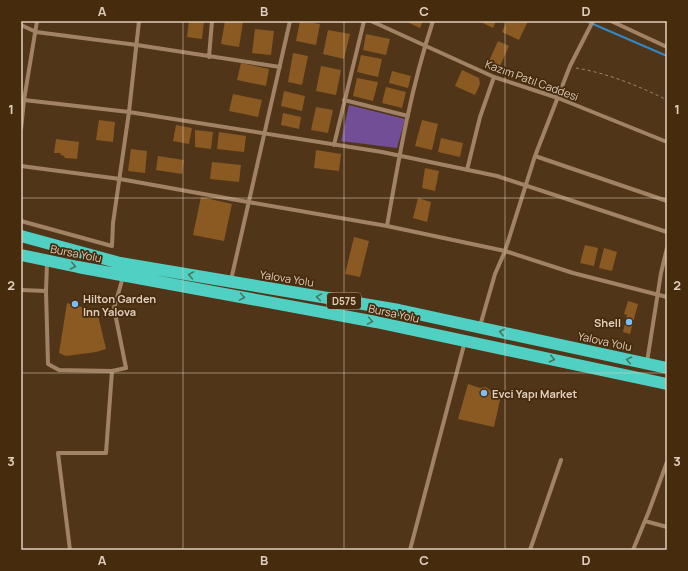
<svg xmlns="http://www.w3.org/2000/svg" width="688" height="571" font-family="Manrope,sans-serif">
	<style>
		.green { fill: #714e96 }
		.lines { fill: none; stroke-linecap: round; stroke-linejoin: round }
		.stream { stroke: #3187c8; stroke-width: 2 }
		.building { fill: #8b5a22 }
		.path { stroke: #9e8871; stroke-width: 1; stroke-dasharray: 3 3; stroke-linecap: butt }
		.street { stroke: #a28264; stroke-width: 4 }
		.highway { stroke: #50d0c2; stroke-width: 12 }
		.oneway { stroke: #4a755e }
		.grid { fill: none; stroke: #e0cfbe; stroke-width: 1; stroke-opacity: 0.55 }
		.poi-dot { fill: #7abff8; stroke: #462b0d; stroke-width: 1.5 }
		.labels { text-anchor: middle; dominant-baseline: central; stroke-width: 3.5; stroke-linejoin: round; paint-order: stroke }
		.shield { fill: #462b0d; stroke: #b29e89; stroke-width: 1 }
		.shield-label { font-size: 10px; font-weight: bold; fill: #e0cfbe }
		.street-label { font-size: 11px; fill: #e0cfbe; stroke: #462b0d }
		.poi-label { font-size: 11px; font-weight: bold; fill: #e0cfbe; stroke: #462b0d; text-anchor: start }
		.neatline { fill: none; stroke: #e0cfbe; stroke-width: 1.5 }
		.grid-label { font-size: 13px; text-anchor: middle; font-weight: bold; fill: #e0cfbe }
	</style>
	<rect width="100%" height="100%" fill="#513518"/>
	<path class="green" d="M349 105 405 119 397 148 341 141Z"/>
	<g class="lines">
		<path class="stream" d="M586 21 667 56"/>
	</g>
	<path class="building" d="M189 21H204L202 39 187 37Z
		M225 21 243 22 239 47 221 44Z
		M300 21 320 24 316 45 296 41Z
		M405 21H423L420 28Z
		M479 21H496L493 28Z
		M507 21H528L519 40 502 32Z
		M255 29 274 31 271 55 252 53Z
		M328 30 350 34 344 59 323 54Z
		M366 34 390 39 386 55 363 50Z
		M498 41 509 46 500 66 489 61Z
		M293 53 308 56 302 85 288 82Z
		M361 55 382 59 378 77 357 72Z
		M241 63 269 69 266 86 237 80Z
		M321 66 341 70 336 95 316 91Z
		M462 70 479 78 480 84 475 95 455 86Z
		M392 71 411 76 408 88 389 83Z
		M357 78 378 82 373 101 353 96Z
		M386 87 406 92 402 108 382 103Z
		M284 91 305 96 302 111 281 106Z
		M233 94 262 100 258 117 229 111Z
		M316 107 333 110 328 133 311 130Z
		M283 113 301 117 299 129 281 125Z
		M99 120 115 122 113 142 96 140Z
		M422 120 438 124 432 150 415 146Z
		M176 125 192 128 189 144 173 141Z
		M195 130 213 132 211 149 195 147Z
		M219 132 246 136 244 152 217 149Z
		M441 138 463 143 460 157 438 152Z
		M56 139 79 142 77 159 65 158 64 156 61 155 60 153H54Z
		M131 149 147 151 145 173 128 171Z
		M316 150 341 154 339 171 314 168Z
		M158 156 184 160 182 174 156 170Z
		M212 162 241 165 239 182 210 179Z
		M425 168 439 171 435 191 422 188Z
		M201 197 232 204 224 241 193 235Z
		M418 198 431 202 427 222 413 218Z
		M354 237 369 241 360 277 345 274Z
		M585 245 598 248 594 266 580 263Z
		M604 248 617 252 612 271 599 268Z
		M628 301 638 304 630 334 623 332 627 315 624 314Z
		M67 303 97 311 106 349 96 352 66 356 59 353Z
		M468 384 480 388 486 387 491 391H496V390L502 391 494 427 458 419Z"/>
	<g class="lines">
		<path class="path" d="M576 68C607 73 639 86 667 100"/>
		<path class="street" d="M371 21 494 77 558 98 667 142
			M611 21 667 47
			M21 25 36 32 137 45 280 67
			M209 57 212 21
			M24 100 129 112 382 152 497 176 667 232
			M344 100 408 116
			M21 129 24 100 37 21
			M334 145 364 21
			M535 156 667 201
			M21 166 120 179 248 202 387 226 505 251 573 273 667 297
			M467 170 480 117 494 77
			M21 221 112 246 113 223 129 112 139 21
			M387 226C399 157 411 87 433 21
			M47 263 46 291 48 364 59 370 112 371
			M231 280 290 21
			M21 290 46 291
			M480 326 495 274 505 251 535 156 570 66 593 21
			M647 362 661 273 667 248
			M645 521 667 527
			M70 550 58 453H106L112 371 126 368 114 308 123 277
			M410 550 465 341
			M530 550 561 460
			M633 550 649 511 667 462"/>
		<path class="highway" d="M21 236 120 263 399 310 667 368
			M21 255 78 267 376 322 667 384"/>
	</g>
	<defs><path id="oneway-chevron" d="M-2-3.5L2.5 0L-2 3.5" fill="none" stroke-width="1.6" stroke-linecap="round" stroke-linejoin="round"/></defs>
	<g class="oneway">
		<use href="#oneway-chevron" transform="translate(73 266) rotate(12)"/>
		<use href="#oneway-chevron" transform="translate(191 275) rotate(-170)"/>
		<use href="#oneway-chevron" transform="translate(242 297) rotate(10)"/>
		<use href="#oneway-chevron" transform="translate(319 297) rotate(-171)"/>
		<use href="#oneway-chevron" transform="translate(370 321) rotate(10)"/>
		<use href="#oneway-chevron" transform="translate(502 332) rotate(-168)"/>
		<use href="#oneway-chevron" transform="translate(552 359) rotate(12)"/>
		<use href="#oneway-chevron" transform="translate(629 360) rotate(-168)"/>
	</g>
	<path class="grid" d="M183 21V550M344 21V550M505 21V550M21 198H667M21 373H667"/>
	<g class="poi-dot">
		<circle cx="75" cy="304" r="4"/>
		<circle cx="629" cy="322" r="4"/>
		<circle cx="484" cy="393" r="4"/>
	</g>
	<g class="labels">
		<rect class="shield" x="327" y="293" width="34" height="16" rx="3"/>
		<g class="shield-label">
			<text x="344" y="301">D575</text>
		</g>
		<g class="street-label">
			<text transform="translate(532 80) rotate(20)">Kazım Patıl Caddesi</text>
			<text transform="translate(76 253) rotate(11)">Bursa Yolu</text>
			<text transform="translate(287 278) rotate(9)">Yalova Yolu</text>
			<text transform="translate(394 313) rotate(12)">Bursa Yolu</text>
			<text transform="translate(605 341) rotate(12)">Yalova Yolu</text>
		</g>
		<g class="poi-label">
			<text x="83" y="298">Hilton Garden<tspan x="83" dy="13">Inn Yalova</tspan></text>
			<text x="621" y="322" text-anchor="end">Shell</text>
			<text x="492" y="393">Evci Yapı Market</text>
		</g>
	</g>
	<rect width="688" height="571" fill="none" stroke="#462b0d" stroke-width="44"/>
	<rect x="22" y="22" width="644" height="527" class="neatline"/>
	<g class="grid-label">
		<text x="102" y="16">A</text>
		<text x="264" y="16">B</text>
		<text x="424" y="16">C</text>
		<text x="586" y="16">D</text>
		<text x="11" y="114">1</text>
		<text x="677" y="114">1</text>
		<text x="11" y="290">2</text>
		<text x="677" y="290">2</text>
		<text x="11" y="466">3</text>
		<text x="677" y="466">3</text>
		<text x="102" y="565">A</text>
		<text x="264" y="565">B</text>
		<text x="424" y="565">C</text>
		<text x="586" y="565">D</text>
	</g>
</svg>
